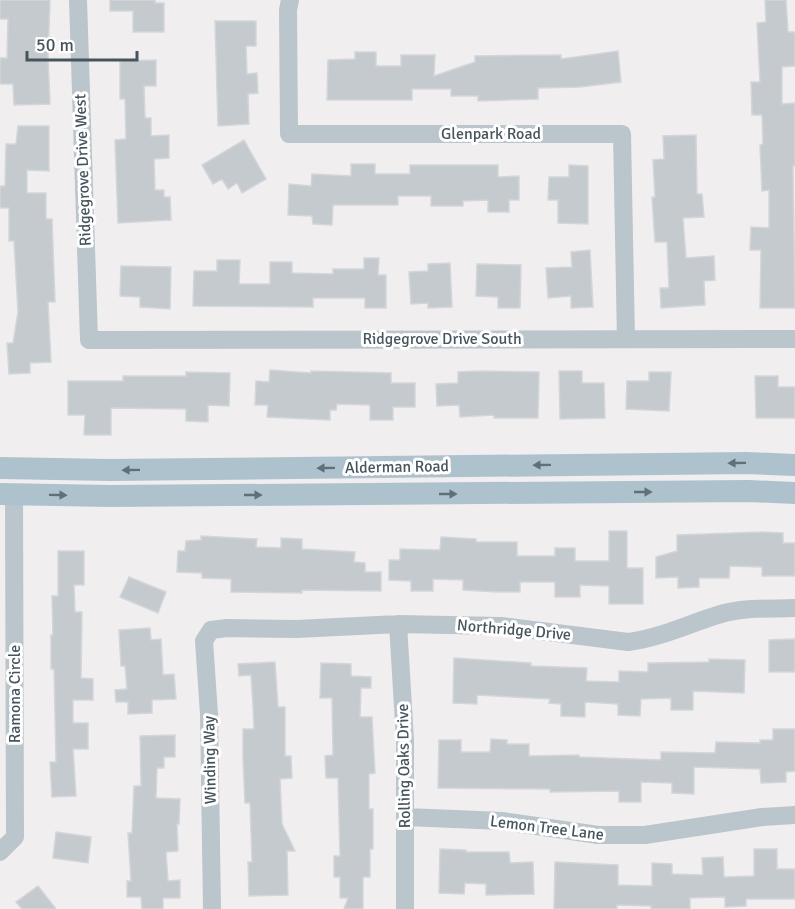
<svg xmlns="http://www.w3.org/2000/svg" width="795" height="909" font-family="Signika,sans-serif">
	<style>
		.building { fill: #c5cace; stroke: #d2d6da; stroke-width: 1.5 }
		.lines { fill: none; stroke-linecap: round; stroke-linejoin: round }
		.minor { stroke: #bac5cc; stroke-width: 18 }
		.major { stroke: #aec2ce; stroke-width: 22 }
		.oneway { fill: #607078 }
		.labels { text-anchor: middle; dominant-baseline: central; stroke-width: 6; stroke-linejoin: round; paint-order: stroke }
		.street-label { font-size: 16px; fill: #46555c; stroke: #fff }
	</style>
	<rect width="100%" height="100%" fill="#f1eeef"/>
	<path class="building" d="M0 0H50L48 56 50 104 14 105 13 84H0V58H7L8 19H0Z
		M110 0H155V3H164V32H133V11H110Z
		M765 0H786L788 32H795V66L782 67V104L795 103V166H793L795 308H760L761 250H750L751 227 769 228V190L762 191 760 145 763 144 762 115H752L751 82H760L757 23 766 22Z
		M215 21H256V46H246L247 74 257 73 258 93 248 94 249 124 218 126Z
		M618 51 621 82 580 87 538 88V99L478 101V96H451V89H412V100H327L328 60 355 59V52H376V66H401V55H435L434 76 475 62V56L561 55V59Z
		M156 60V86H144L145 118H151V136L169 135V158L154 159 155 190H164V197H170L171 220 118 223 115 140 126 139 125 99H120V61Z
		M18 126H49V171L27 170V193H46V219H52L55 302H48L51 362 30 363V373L9 374 7 343H13L18 312 14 241H9V208H0V186H5L6 144H16Z
		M696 135 697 194H702L704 217 683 218 686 258 714 256 715 280 704 281 705 305 661 308 660 288H669L667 242H655L652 197H655L653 160 664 159 663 136Z
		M244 140 266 179 242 193 237 183 228 189 222 179 213 184 202 165Z
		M351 164H375V174H410V165H498V177L519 176V200H509V212H488V200L463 201V206H431V196H398V205H333L332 225 313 224 312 216 288 215 289 184 311 186 312 174 351 176Z
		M569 165 588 166V224L558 223V200H548L549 177H569Z
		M590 250 593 307 571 308V296L548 298 546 268 572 267 571 252Z
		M364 258H379L378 275H386V308H365V298H313V307L193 306 194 271H217V260H240L239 284H270V262H292V273L333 274V269H364Z
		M450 263 452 307 428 308V303L411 304 409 272 428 271V264Z
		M477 264 521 265 520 308H498V297L476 296Z
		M121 266 171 267 170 309 140 307V297L120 296Z
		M270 370 311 373V371L391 373V383H415V407H393V420H370V405L337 404 336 410H330V420L267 417 268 405H255L256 381 269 382Z
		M480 371 539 372 538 418H494V415L460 417 459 405 437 406 436 384 458 383V372Z
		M559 371H582V383H604L605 418 560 419Z
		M186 372 230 373 229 406 208 405V422L186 421V409L111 408V435H84L85 415H68V381H123V376H186Z
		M649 372H671L669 411 626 409 627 381H649Z
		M755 376H778V387H795V418H756Z
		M609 531H627V568H643V604H609V586L580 585V597H555V582H520V592H497L463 590V580L433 579V591H411V581L389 580V560H400V549L440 550 441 537 476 539V542H517V556H555V548H575V561H609Z
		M762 532 783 533V543H795V576H762V567L730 566 729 578H699V587L678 588V577L656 578V557L677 551V535Z
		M201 536 257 539 256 547 281 548V538L302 539V549L355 552 354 562 365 563V572H381V591L302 590V593L231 592V579L202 578V573L177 572 178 551H185L186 541 201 540Z
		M58 551H84V585H74L75 612H82L81 678 93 679V700H73V723H88V749H73L76 796 52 797 50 762H56L54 669H51V635H53L52 596H58Z
		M129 577 166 592 158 613 120 597Z
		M150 628 151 640 161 639 163 675 174 674 176 699 152 700V713L128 714V702H116L115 690 127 689 125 666H121L119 630Z
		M795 639V672H769V640Z
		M454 658 531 663V666L587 668 586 681 619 682V671L648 672V663L709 662V659L745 660 744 693 693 691V710H671V698L641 699 640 716 618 715V704L585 702V717L561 716V704L549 703 550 699 477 695V704L453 703Z
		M275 662 278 707H285V756H291L292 778 280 779 282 824 295 851H287L288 895 249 896 248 862H252L250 803H245L243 759V729H254L253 706 251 675 239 676 238 664Z
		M321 663 351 664V676L371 677V688H361L360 717H372L375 773 369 774V809H373V849H370V877H363V909H344L348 898H340V877H334V856H340L338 778H326L325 756 333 755 332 698H320Z
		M773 729H795V771L786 772V782L761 783 760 769 694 767V794L672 793V783L641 782V802H619V791L550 792V789L438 788 439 740H461V752H490L491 739 507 740V744H529V756L579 755V757L661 760V752L715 753 716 742 760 743V740H773Z
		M175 735V757H164V768H157L156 798 180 799 179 824H177L178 851 166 852 168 881 180 880V898H163V909H142L141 897H127V881H131L128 833H132L134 786H141L140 736Z
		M56 832 91 837 88 863 53 858Z
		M440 849 466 850V852H509L510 863 533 862 534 894 486 895V884L465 883 464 894 439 893Z
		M754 849H777V869H795V899H746V906L725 907V897L690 898V909H651V906L617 905V909H554L555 862 618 865V885L652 886V863L672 864V874L703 875 702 858 723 857 724 877 754 876Z
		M38 886 56 909H22L16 902Z"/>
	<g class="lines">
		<path class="minor" d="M78 0 89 340 795 339
			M290 0 288 10 289 134H622L626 339
			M398 624 405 740V909
			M406 817 502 821 598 835H645L762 817 795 815
			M0 852 15 837 14 494
			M212 909 209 714 204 641 211 630 227 628 297 629 398 624 501 626 628 642C661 638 690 623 721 614 745 607 771 609 795 608"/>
		<path class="major" d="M0 468 110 470 747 463 795 465
			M0 494 111 496 748 491 795 493"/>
	</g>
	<defs><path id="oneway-solid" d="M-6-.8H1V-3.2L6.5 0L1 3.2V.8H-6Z" transform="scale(1.5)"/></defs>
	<g class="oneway">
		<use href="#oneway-solid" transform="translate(737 463) rotate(179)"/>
		<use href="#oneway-solid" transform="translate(542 465) rotate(179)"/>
		<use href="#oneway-solid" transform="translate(326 468) rotate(179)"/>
		<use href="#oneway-solid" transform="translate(131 470) rotate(179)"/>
		<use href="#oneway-solid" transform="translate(643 492)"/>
		<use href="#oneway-solid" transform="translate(448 494)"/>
		<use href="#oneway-solid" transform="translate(58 495) rotate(1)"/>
		<use href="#oneway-solid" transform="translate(253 495)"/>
	</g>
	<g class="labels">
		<g class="street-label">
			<text x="491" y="134">Glenpark Road</text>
			<text transform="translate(83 170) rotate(-92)">Ridgegrove Drive West</text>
			<text x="442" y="339">Ridgegrove Drive South</text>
			<text transform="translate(397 467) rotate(-1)">Alderman Road</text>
			<text transform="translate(514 630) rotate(5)">Northridge Drive</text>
			<text transform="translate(15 694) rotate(-90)">Ramona Circle</text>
			<text transform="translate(210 760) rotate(-91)">Winding Way</text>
			<text transform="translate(404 766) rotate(-91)">Rolling Oaks Drive</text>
			<text transform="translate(547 828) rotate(7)">Lemon Tree Lane</text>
		</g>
	</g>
	<path d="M27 51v9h110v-9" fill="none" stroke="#46555c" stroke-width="3"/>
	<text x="36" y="51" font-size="18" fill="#46555c" stroke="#ffffff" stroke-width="4.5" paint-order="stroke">50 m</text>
</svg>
